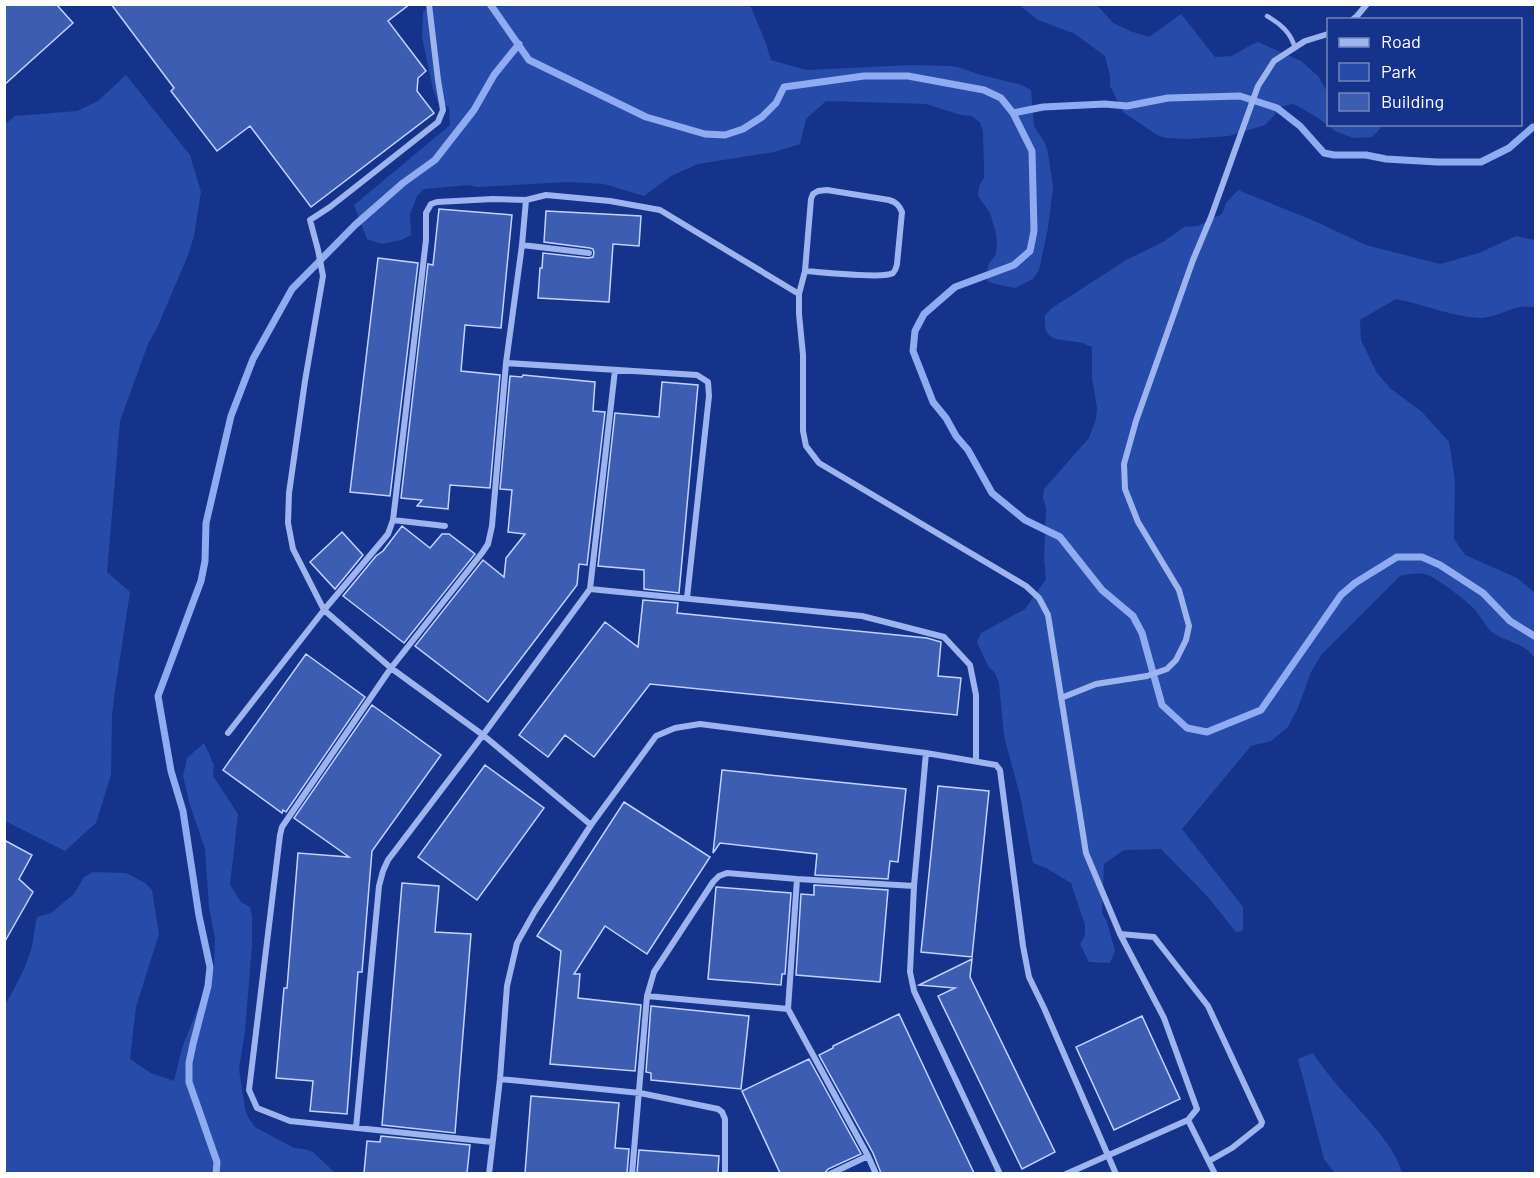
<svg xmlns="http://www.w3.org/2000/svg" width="1540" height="1178" font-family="Barlow,sans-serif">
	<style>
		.green { fill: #274ba8 }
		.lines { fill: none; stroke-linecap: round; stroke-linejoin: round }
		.stream { stroke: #8fabf2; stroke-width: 7 }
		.building { fill: #3d5db3; stroke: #c3d2fb; stroke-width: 1.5 }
		.lane { stroke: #9db4ef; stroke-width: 4.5 }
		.street { stroke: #9db4ef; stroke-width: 6 }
	</style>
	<rect width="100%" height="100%" fill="#15338a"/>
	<path class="green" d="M439 4 750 5 765 41 771 60 806 70 911 65 948 66 958 67 978 74 1022 85 1031 90 1034 126 1045 143 1048 153 1053 187 1048 228 1039 270 1033 279 1015 288 995 284 987 281 988 265 996 254 997 244 996 233 990 213 978 196 979 186 984 178V168L983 132 980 122 971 116 961 115 926 104 826 101 806 119 800 144 774 152 698 164 671 176 644 196 604 184 568 182 478 187 468 185 424 189 417 196 410 214 411 235 401 240 382 244 367 239 354 205 450 125 449 107 438 102 433 89 422 37 423 11Z
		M1019 5H1097L1113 23 1130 31 1149 37 1181 14 1215 57 1232 56 1249 46 1258 42 1301 61 1318 76 1328 93V124L1381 125 1380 129 1372 137 1353 138 1335 131 1318 118 1294 104 1283 106 1265 125 1229 136 1187 139 1166 138 1157 135 1123 112 1110 86V76L1105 56 1075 34 1038 20Z
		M126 75 190 155 201 192 194 236 188 255 157 328 148 344 120 421 107 572 130 592 114 697 112 717 111 775 96 823 65 851 5 821V124L15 116 77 111 98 101Z
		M1238 190 1312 220 1366 245 1440 264 1479 253 1516 236 1535 240V307C1529 307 1523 306 1516 308 1505 311 1492 318 1480 318 1451 317 1424 304 1396 299L1360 320 1361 340 1377 373 1390 388 1422 412 1449 442 1455 480 1454 539 1465 555 1517 578 1535 593V660C1529 644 1506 642 1493 633 1486 627 1482 619 1476 611 1469 602 1439 580 1428 575 1419 572 1409 574 1400 576L1322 654 1311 672 1298 708 1288 727 1271 741 1251 746 1182 829 1243 907V931L1236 932 1207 896 1161 849 1124 850 1104 864 1102 913 1107 922 1115 951 1110 963 1089 962 1080 944 1085 935V925L1071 883 1046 868 1033 863 1020 796 1004 736 999 683 995 673 988 666 977 642 981 633 1025 609 1046 579 1044 558 1046 508 1043 498 1044 489 1089 438 1096 419 1097 408 1092 378V347C1087 345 1082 342 1077 342 1056 338 1043 343 1045 315L1052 308 1126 260 1163 242 1184 227 1198 226 1222 214 1226 203Z
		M204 743 214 765 213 776 238 814 230 885 241 902 250 907 252 917V945L245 1031 239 1069 245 1109 249 1119 255 1127 294 1148 304 1149 313 1152 335 1173H5V1005C15 988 25 969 31 950 34 939 34 928 37 917L51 913 74 894 84 877 93 872 126 873 145 883 152 890 159 934 136 1007 130 1059 151 1073 174 1081 182 1048 214 968 215 938 209 907 205 849 189 802 183 776 187 758Z
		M1313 1053C1328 1076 1346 1095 1364 1115 1380 1134 1395 1149 1402 1173H1335L1324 1159 1298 1059Z"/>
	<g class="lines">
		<path class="stream" d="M490 4 529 60 646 117 705 134 725 135 743 129 762 117 776 103 784 87 864 76H908L984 90 1001 98 1013 113 1032 151 1034 231 1030 251 1014 265 955 287 924 314 915 331 913 351 933 402 946 418 956 436 968 450 992 493 1025 520 1060 537 1102 590 1133 616 1142 633 1162 705 1187 728 1207 732 1261 710 1341 595 1355 583 1397 557H1422L1440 565 1483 593 1510 621 1536 637
			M1013 113 1043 107 1105 104 1127 106 1168 98 1240 96 1277 108 1300 126 1324 153 1334 155H1366L1386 159 1437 162H1481L1509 148 1533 127H1536
			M216 1174 217 1162 189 1082V1063L193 1044 208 986 210 967 199 916 183 811 171 771 158 696 201 581 205 561 206 523 231 416 253 359 292 289 355 225 403 183 435 160 474 110 494 75 519 44"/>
	</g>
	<path class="building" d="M4 4H56L73 23 4 85Z
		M111 4H410L388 21 426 71 418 78 417 91 434 113 311 207 250 126 217 151 171 91 174 88Z
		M439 209 512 215 501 328 465 325 461 371 500 375 490 488 450 485 448 509 417 506 422 500 401 498 428 264 433 265Z
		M546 211 641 216 639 246 613 244 609 302 538 298 540 268H542L543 253 588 258 593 257 594 253 593 249 590 248 544 242Z
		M378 258 418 263 390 496 350 492Z
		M523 375 595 382 593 411 605 412 587 565 579 564 577 585 488 702 415 646 483 560 504 577 506 558 525 534 508 532 512 490 500 489 510 376 522 377Z
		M662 382 698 385 679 593 644 589V570L598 566 615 413 659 417Z
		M402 526 430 548 442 534H449L475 554 404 643 343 596 376 556 383 551Z
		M342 532 363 555 335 589 310 562Z
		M643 600 678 603 677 613 927 638 941 642 938 676 961 678 957 715 650 684 594 757 565 735 548 757 519 735 605 622 638 647Z
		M306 654 365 697 286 812 283 810 282 813 223 770Z
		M372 705 441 755 372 851 362 972H358L347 1114 310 1111 313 1081 276 1078 284 988H287L298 853 349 857 294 818Z
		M485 765 544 808 477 900 418 857Z
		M722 770 906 789 898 862 890 861 888 879 815 875 817 854 720 843 713 853Z
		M938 786 989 791 972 957 921 952Z
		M624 802 710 857 647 954 605 926 574 974H580L578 998 641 1005 635 1071 550 1064 561 951 537 936Z
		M4 840 32 855 19 879 33 892 4 943Z
		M402 883 439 886 435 932 471 934 455 1133 382 1125Z
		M814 885 888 890 880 982 796 975 801 894 814 895Z
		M716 887 791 893 785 974H782L781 985 708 979Z
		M972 959 970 977 1055 1152 1022 1169 938 996 955 988 919 985Z
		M651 1006 749 1016 741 1089 651 1080V1073L646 1072Z
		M899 1014 938 1097 974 1173H881L873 1153 819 1055 833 1048V1046Z
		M1142 1016 1180 1099 1114 1130 1076 1047Z
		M809 1059 861 1154 828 1169 825 1173H780L742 1091Z
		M531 1096 619 1103 615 1148 629 1149 627 1173H525Z
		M381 1136 470 1145 467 1173H364L367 1141 380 1142Z
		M639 1150 719 1156 718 1173H637Z"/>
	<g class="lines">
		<path class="lane" d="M1267 16C1281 24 1291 33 1295 48"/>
		<path class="street" d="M429 4 438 80 443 110 438 122 330 207 310 220 318 250 323 276 305 381 289 493 288 523 293 549 324 610 391 668 483 735 591 825
			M1352 20 1357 16 1367 4
			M522 245 589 253
			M799 294 805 271C820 272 885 279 893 273 896 270 896 268 897 264L902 212C899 205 896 202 889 200L827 190 818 191 813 194 811 199 805 271
			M506 363 697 375 708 382 709 396 687 598
			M393 520 445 526
			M590 589 615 370
			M1061 698 1096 684 1147 676 1167 669 1176 660 1186 640 1189 626 1179 590 1138 522 1125 489 1124 464 1136 421 1193 260 1211 217 1258 86 1274 61 1305 41 1328 34
			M228 733 324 610 388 534 393 520 426 240V213L431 204 437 202 493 199 526 200 546 195 610 201 660 210 799 294V314L803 355V431L806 446 819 463 1026 586 1039 598 1048 615 1086 853 1120 934 1164 1018 1197 1109 1188 1120 1066 1174
			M926 753 914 886 910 972 914 991 1000 1174
			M797 879 788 1009 868 1156 876 1174
			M1120 934 1154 937 1208 1006 1262 1122 1261 1125 1232 1148 1209 1161
			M647 996 788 1009
			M500 1079 640 1093 718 1109 722 1112 725 1119V1174
			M1188 1120 1215 1174
			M356 1128 379 886 383 871 388 860 483 735 590 589 862 616 944 637 970 665 976 695V761
			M492 1142 290 1121 257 1108 249 1090 280 835 282 827 391 668 482 553 488 544 492 526 506 363 522 245 526 200
			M489 1174 500 1079 507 986 517 943 535 911 591 825 656 736 675 728 700 724 926 753 996 765 1000 770 1023 946 1029 977 1044 1008 1116 1174
			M632 1174 647 996 654 972 713 882 719 876 727 873 797 879 914 886
			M830 1174 868 1156"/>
	</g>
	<rect width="1540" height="1178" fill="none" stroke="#ffffff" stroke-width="12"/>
	<rect x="1327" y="18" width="195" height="108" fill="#15338a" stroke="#7385b9" stroke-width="1.5"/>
	<rect x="1339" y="38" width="30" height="9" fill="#9db4ef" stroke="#7385b9" stroke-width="1.5"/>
	<text x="1381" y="48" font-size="18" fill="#ffffff">Road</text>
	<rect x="1339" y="63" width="30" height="18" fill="#274ba8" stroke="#7385b9" stroke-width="1.5"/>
	<text x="1381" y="78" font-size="18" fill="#ffffff">Park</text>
	<rect x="1339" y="93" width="30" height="18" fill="#3d5db3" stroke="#7385b9" stroke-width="1.5"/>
	<text x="1381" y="108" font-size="18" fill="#ffffff">Building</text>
</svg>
